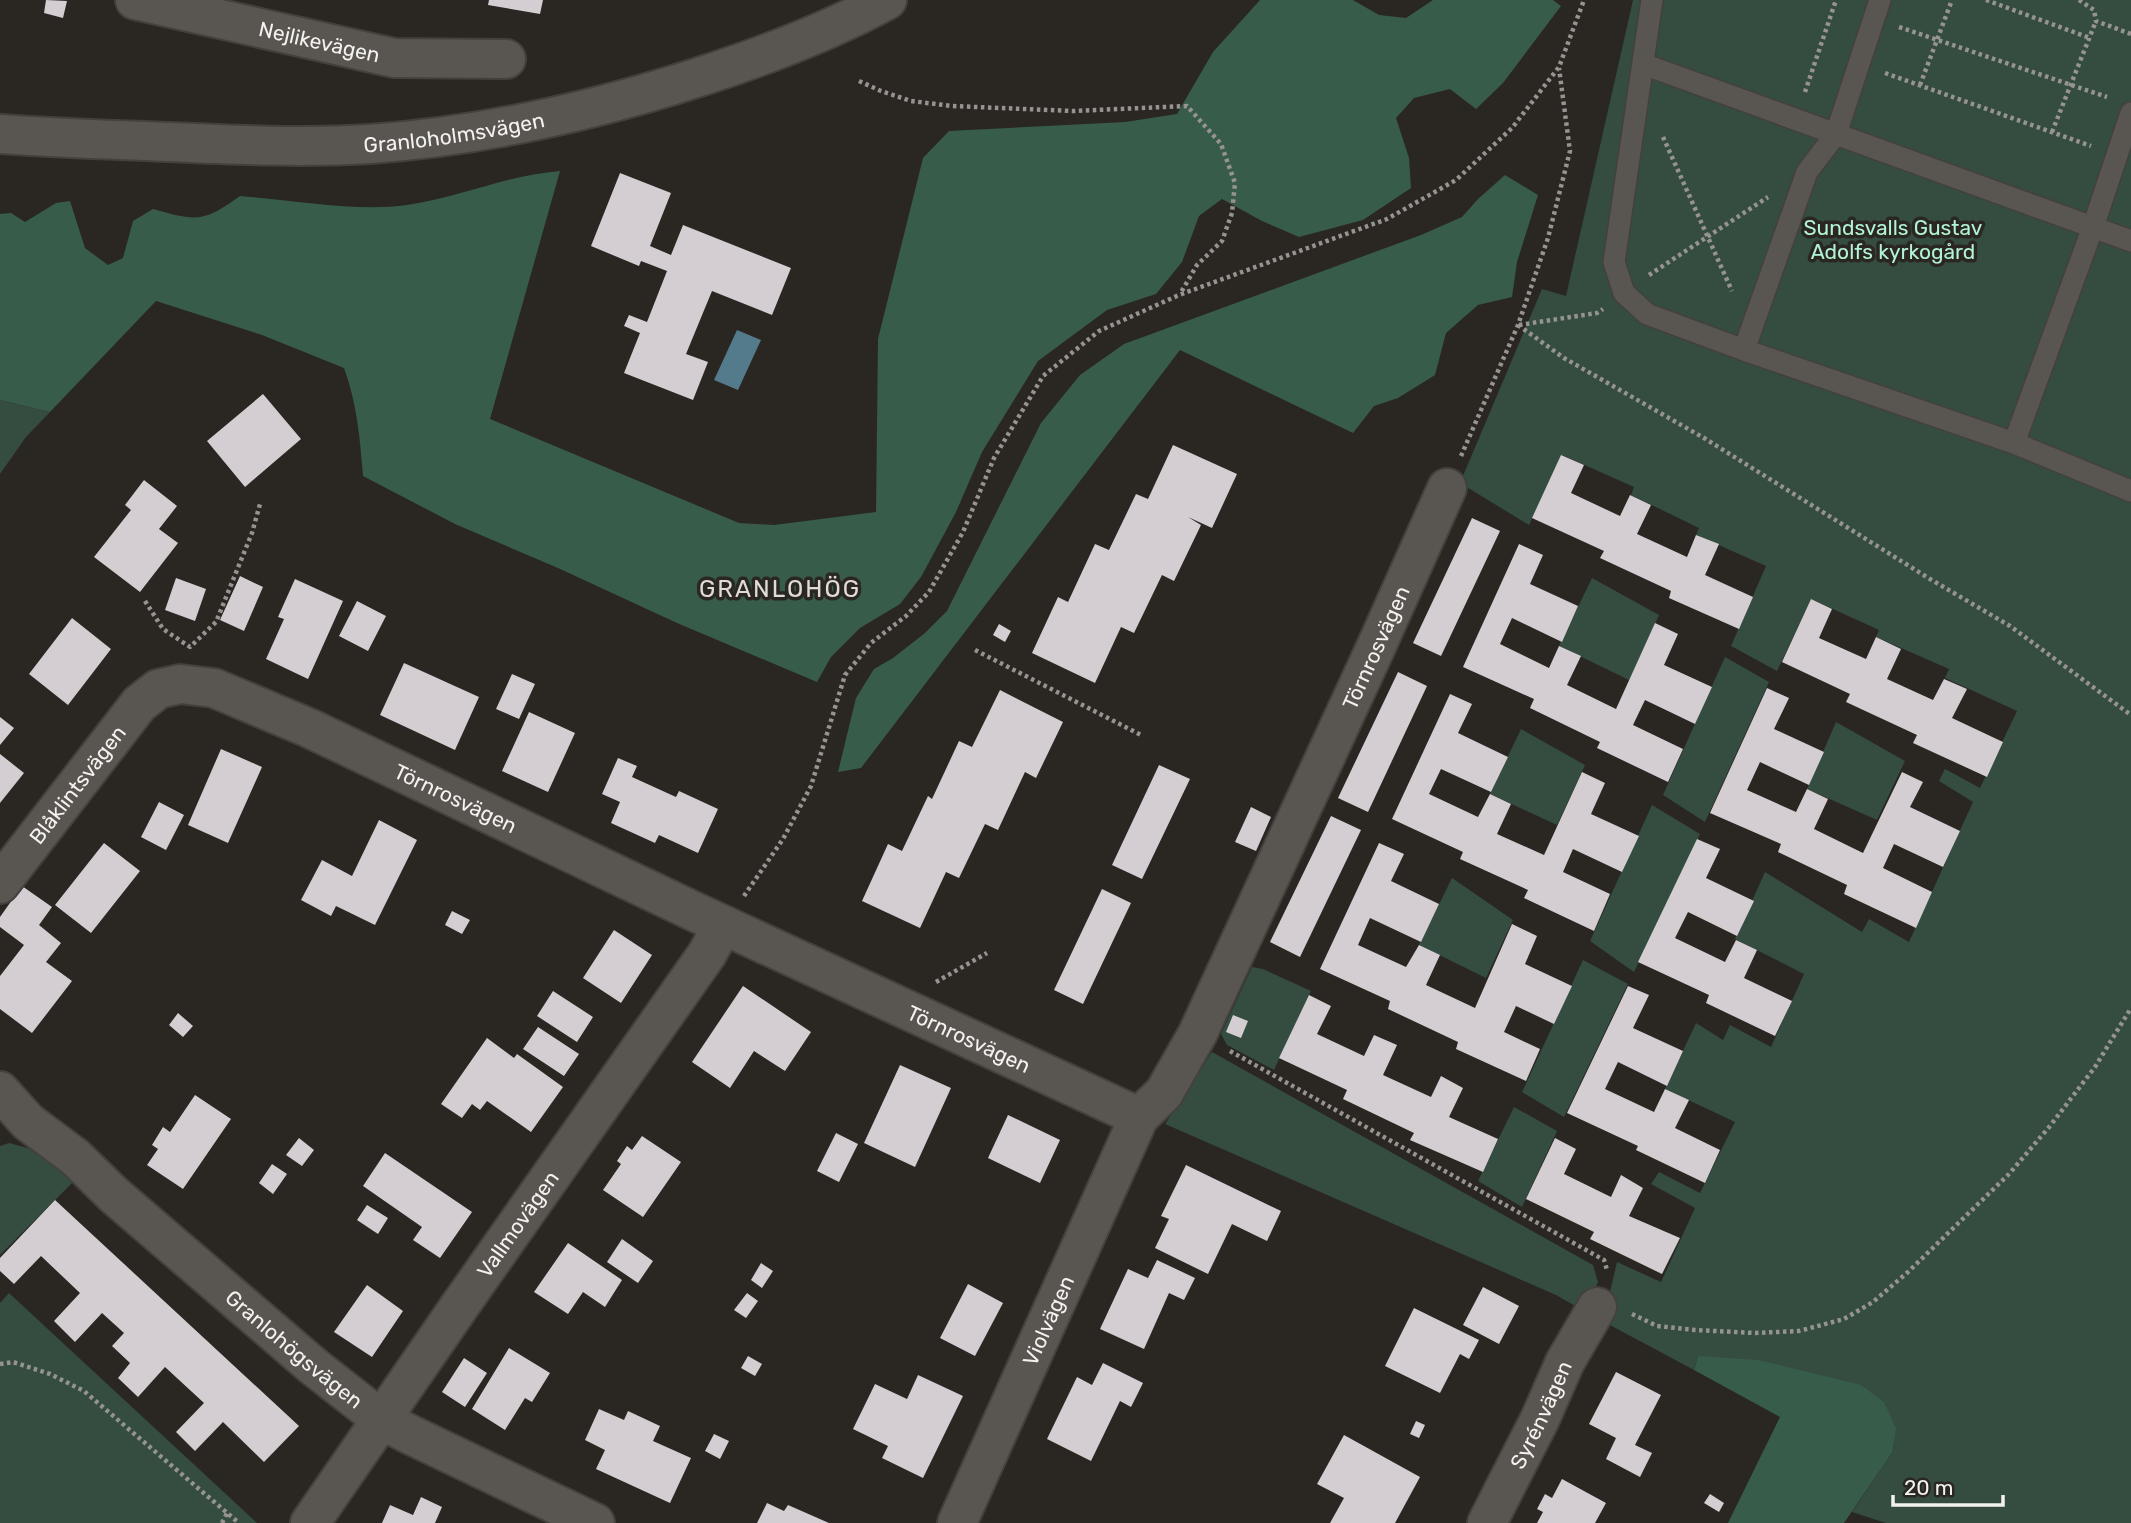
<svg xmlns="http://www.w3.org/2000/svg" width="2131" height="1523" font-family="Rubik,sans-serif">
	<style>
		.green { fill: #344d40 }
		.forest { fill: #385c4a }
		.water { fill: #547b8b }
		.building { fill: #d4ced3 }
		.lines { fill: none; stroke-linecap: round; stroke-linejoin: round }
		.service-casing { stroke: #44413d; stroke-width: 24 }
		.minor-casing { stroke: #44413d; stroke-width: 42 }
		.tertiary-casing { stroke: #44413d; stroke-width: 42 }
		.path { stroke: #969390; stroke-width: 4.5; stroke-dasharray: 3.5 3.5; stroke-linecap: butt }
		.service { stroke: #595550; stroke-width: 21 }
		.minor { stroke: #595550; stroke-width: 38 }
		.tertiary { stroke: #595550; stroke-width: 38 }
		.labels { text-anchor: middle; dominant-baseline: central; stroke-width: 7; stroke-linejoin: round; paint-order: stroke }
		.street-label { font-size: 21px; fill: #f4f2ef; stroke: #2a2622 }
		.park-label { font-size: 21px; fill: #b1f3d2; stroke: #2a2622 }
		.quarter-label { font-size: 24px; letter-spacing: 2px; fill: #e0dbd5; stroke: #2a2622 }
	</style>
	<rect width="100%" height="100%" fill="#2a2622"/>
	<path class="green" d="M1633 0H2131V1523H1886L1852 1512 1892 1453 1698 1356 1694 1370 1608 1324 1610 1292 1617 1262 1661 1282 1695 1208 1651 1184 1659 1172 1700 1193 1735 1122 1665 1089 1696 1023 1723 1040 1730 1025 1771 1047 1804 974 1735 939 1765 872 1862 932 1869 919 1909 942 1973 802 1939 781 1945 769 1980 788 2017 711 1945 678 1949 669 1876 637 1879 630 1811 599 1777 671 1731 646 1766 566 1696 535 1699 528 1631 495 1634 487 1562 455 1529 525 1460 483 1542 289 1566 296Z
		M0 400 50 412 26 437 0 474Z
		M1592 578 1659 615 1629 680 1559 646Z
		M1725 657 1769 682 1705 822 1663 795Z
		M1836 722 1905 761 1877 820 1807 789Z
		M1521 729 1585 765 1557 825 1490 794Z
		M1652 805 1700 834 1634 972 1590 941Z
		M1452 878 1513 920 1486 978 1419 945Z
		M1583 960 1628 984 1564 1117 1522 1092Z
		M1252 967 1263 969 1311 991 1274 1070 1227 1045 1221 1034Z
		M1212 1052 1593 1265 1598 1282 1584 1311 1556 1295 1165 1124Z
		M1514 1107 1557 1131 1522 1207 1478 1181Z
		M9 1143 35 1150 75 1180 0 1255V1146Z
		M9 1293 257 1523H0V1303Z"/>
	<path class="forest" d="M1260 0H1353L1379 15 1406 18 1433 0H1553L1561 6 1503 83 1476 109 1450 89 1414 98 1396 118 1409 158 1411 188 1363 220 1299 237 1262 221 1222 199 1199 216 1182 262 1156 294 1107 310 1038 361 982 452 956 512 921 577 900 604 860 628 831 657 817 682 677 623 558 568 455 524 363 476C360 439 357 403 344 368L262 335 156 301 50 412 0 400V214L11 213 25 222 56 203 70 201 85 248 108 265 123 258 133 221 153 209C196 221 203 223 240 196 292 200 357 212 407 205 459 198 507 175 560 171L490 419 739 523 774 525 876 512 878 339 923 158 949 131 1125 122 1177 114 1213 52Z
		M1505 175 1538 195 1517 262 1512 297 1478 305 1446 333 1435 375 1398 398 1374 406 1353 433 1180 350 861 768 838 772 856 698 874 669 893 658 925 633 947 611 1041 423 1080 375 1124 344 1421 235 1462 217 1478 199Z
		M1698 1356 1758 1360 1861 1385 1884 1402 1896 1428 1892 1453 1844 1523H1728L1780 1417 1694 1370Z"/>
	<path class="water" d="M737 330 761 340 738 390 714 380Z"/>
	<path class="building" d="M46 0 67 1 63 18 44 13Z
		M489 0H543L540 14 488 5Z
		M620 173 671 193 650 246 671 255 683 225 791 268 772 315 712 291 686 354 708 362 693 400 624 373 640 333 624 326 629 315 647 322 667 271 641 261 639 266 591 246Z
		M263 394 301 439 245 487 207 441Z
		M1173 445 1237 474 1212 528 1188 517 1201 525 1174 581 1162 575 1134 633 1121 627 1095 683 1032 653 1058 597 1068 602 1095 544 1109 550 1136 494 1148 499Z
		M1561 455 1584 465 1571 493 1620 516 1630 495 1651 505 1637 534 1687 557 1696 535 1719 544 1705 575 1753 597 1739 629 1669 598 1671 591 1600 558 1604 551 1532 518Z
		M144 480 177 506 159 529 178 543 140 592 94 557 131 510 125 505Z
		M1472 518 1500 531 1441 656 1413 643Z
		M1519 544 1543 555 1530 584 1578 606 1562 642 1512 618 1500 644 1549 668 1559 646 1581 656 1567 685 1616 709 1655 623 1678 634 1664 665 1712 687 1695 724 1645 700 1633 725 1683 749 1668 782 1597 748 1600 742 1530 708 1534 699 1463 667Z
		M240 576 263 587 244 631 220 620Z
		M176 578 206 589 195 621 165 610Z
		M295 579 343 601 308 679 266 659 284 619 278 617Z
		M1811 599 1832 609 1819 638 1866 659 1876 637 1901 649 1887 679 1933 700 1944 679 1967 689 1952 718 2003 742 1987 777 1913 743 1917 735 1846 702 1850 694 1782 662Z
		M357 601 386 616 368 651 339 636Z
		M72 618 111 649 68 705 29 674Z
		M999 624 1011 631 1005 642 993 635Z
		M404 663 479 697 455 750 380 715Z
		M1398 672 1427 686 1368 812 1338 798Z
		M512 674 535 684 519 719 496 709Z
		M1767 688 1789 698 1774 729 1824 752 1809 785 1760 762 1747 790 1796 812 1807 789 1828 799 1814 829 1863 853 1902 772 1923 782 1910 807 1960 831 1943 867 1894 844 1883 868 1932 892 1916 928 1844 894 1847 885 1778 852 1781 844 1710 813Z
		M1000 690 1063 722 1036 778 1025 772 998 830 985 824 959 878 946 872 920 928 862 901 888 844 902 851 928 796 932 799 959 741 972 747Z
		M1450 694 1472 704 1458 733 1508 757 1491 792 1441 769 1429 794 1478 817 1490 794 1511 804 1497 834 1544 855 1582 772 1605 783 1591 814 1639 836 1622 872 1573 849 1563 872 1610 894 1594 931 1524 898 1528 890 1460 859 1463 852 1392 819Z
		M529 712 575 733 548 792 502 771Z
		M0 717 14 728 0 745Z
		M221 749 262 767 228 843 188 825Z
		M0 754 24 773 0 803Z
		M618 758 637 766 632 777 676 797 679 791 718 809 698 853 659 835 655 843 611 823 620 802 602 794Z
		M1159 765 1190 779 1142 879 1112 865Z
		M159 802 184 815 166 850 141 837Z
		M1251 807 1271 817 1256 851 1235 842Z
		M1331 816 1361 830 1300 957 1270 942Z
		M379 820 417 840 375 925 336 906 331 916 301 900 322 860 352 876Z
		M1697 839 1720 849 1706 878 1754 901 1737 936 1688 912 1675 938 1725 962 1736 940 1757 950 1744 978 1792 1001 1775 1036 1706 1003 1709 995 1638 962Z
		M104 843 140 871 91 933 55 905Z
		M1379 843 1404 854 1391 881 1439 904 1421 942 1370 918 1358 945 1406 967 1419 945 1440 955 1426 985 1475 1008 1512 924 1537 936 1525 964 1572 986 1554 1024 1516 1006 1504 1032 1540 1049 1526 1081 1456 1049 1458 1042 1388 1009 1390 1001 1320 969Z
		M22 886 52 907 39 925 61 943 46 962 72 981 32 1033 0 1009V976L24 945 0 927V917Z
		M1102 889 1131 903 1083 1004 1054 990Z
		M452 911 470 920 462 934 445 925Z
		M614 930 652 955 621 1003 583 978Z
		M743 986 811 1032 785 1071 754 1051 730 1088 692 1062Z
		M1628 986 1649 995 1633 1028 1683 1051 1667 1086 1618 1062 1605 1089 1654 1112 1665 1089 1689 1100 1675 1128 1720 1150 1705 1183 1636 1150 1638 1146 1567 1113Z
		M553 991 593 1017 577 1042 537 1016Z
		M1309 995 1331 1006 1317 1034 1364 1056 1374 1035 1397 1045 1383 1075 1431 1097 1441 1076 1463 1088 1449 1117 1498 1139 1483 1172 1410 1140 1414 1133 1343 1099 1347 1090 1279 1058Z
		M178 1013 193 1026 183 1037 169 1025Z
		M1233 1015 1248 1021 1241 1038 1226 1032Z
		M538 1027 579 1054 564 1076 523 1049Z
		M487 1038 514 1058 517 1054 563 1087 531 1132 487 1101 480 1110 472 1104 462 1118 441 1104Z
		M900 1065 951 1088 915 1167 864 1143Z
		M195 1095 231 1119 183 1189 147 1165 158 1149 152 1145 163 1127 170 1132Z
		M1008 1115 1060 1140 1040 1183 988 1158Z
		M836 1133 858 1144 839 1182 817 1171Z
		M642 1136 681 1162 643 1217 603 1190 621 1164 617 1161 627 1146 632 1150Z
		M299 1138 314 1150 302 1166 286 1155Z
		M1555 1138 1576 1149 1564 1174 1611 1197 1621 1175 1643 1188 1629 1216 1680 1238 1662 1274 1590 1239 1594 1232 1526 1199Z
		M385 1153 472 1212 440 1258 413 1240 422 1227 363 1186Z
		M272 1164 287 1174 273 1194 259 1183Z
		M1186 1165 1281 1211 1267 1241 1232 1224 1208 1274 1155 1248 1169 1219 1161 1216Z
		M55 1200 299 1426 264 1462 223 1422 195 1451 176 1432 204 1403 165 1367 138 1397 118 1378 130 1363 112 1346 124 1333 102 1313 75 1342 54 1321 80 1293 41 1256 14 1284 0 1271V1258Z
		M367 1205 388 1218 378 1234 357 1220Z
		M622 1239 653 1261 638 1283 607 1262Z
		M568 1243 622 1280 605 1307 583 1292 568 1314 534 1292Z
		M1157 1260 1195 1278 1184 1300 1169 1293 1144 1349 1100 1329 1128 1269 1148 1278Z
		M761 1263 773 1271 762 1288 751 1280Z
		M968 1284 1003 1303 975 1356 940 1338Z
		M367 1285 403 1311 372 1357 334 1332Z
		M1483 1287 1519 1306 1499 1344 1463 1325Z
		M747 1293 758 1301 746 1318 734 1310Z
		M1414 1308 1479 1340 1469 1359 1460 1354 1440 1393 1385 1366Z
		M509 1348 550 1373 532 1402 525 1398 505 1430 472 1409Z
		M748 1356 762 1364 755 1376 741 1368Z
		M464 1358 487 1373 465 1407 442 1392Z
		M1103 1363 1143 1383 1131 1407 1120 1401 1091 1461 1047 1439 1077 1377 1092 1385Z
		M1616 1372 1661 1395 1635 1445 1652 1453 1640 1477 1606 1459 1616 1438 1589 1424Z
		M918 1375 963 1396 923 1478 882 1458 888 1446 853 1429 875 1384 907 1399Z
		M599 1409 624 1420 628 1411 660 1426 653 1441 691 1458 670 1503 596 1469 605 1450 585 1440Z
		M1416 1421 1425 1425 1419 1438 1410 1434Z
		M714 1434 729 1441 720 1459 705 1451Z
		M1344 1435 1420 1477 1395 1523H1330L1344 1498 1317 1484Z
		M1562 1479 1606 1503 1595 1523H1537L1543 1512 1537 1509 1545 1494 1552 1498Z
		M1710 1494 1724 1503 1719 1512 1704 1503Z
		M421 1497 442 1507 435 1523H382L390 1505 413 1515Z
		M767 1503 784 1511 788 1505 829 1523H757Z"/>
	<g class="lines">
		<g class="service-casing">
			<path id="service" d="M1652 0 1614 262 1624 293 1647 314 1744 350 2014 443 2131 491
				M1643 64 2131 241
				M1744 350 1807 172 1836 134 1880 0
				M2014 443 2093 227 2131 113"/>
		</g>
		<g class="minor-casing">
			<g id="minor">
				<path id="s1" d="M135 0 394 58 506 59"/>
				<path id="s2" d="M0 884 139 704 158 689 180 684 214 688 309 728 693 911 1139 1117"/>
				<path id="s3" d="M0 1091 28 1122 75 1157 114 1195 313 1366 382 1420 411 1435 595 1523"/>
				<path id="s4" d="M310 1523 461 1304 707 954 723 925"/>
				<path id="s5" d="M957 1523 1139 1117 1164 1093 1198 1033 1376 647 1447 488"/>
				<path id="s6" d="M1487 1523 1540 1419 1565 1362 1597 1307"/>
			</g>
		</g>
		<g class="tertiary-casing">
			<g id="tertiary">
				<path id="s7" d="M0 134C56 138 113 140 169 142 236 145 303 148 370 144 482 136 590 112 696 78 762 57 826 33 887 0"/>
			</g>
		</g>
		<path class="path" d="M1986 0 2090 38
			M2079 0 2094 10 2096 21 2131 34
			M1899 27 2107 97
			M1885 73 2091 146
			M859 81 881 91 911 101 952 106 1073 111 1187 106 1221 144 1235 183 1232 213 1222 241 1197 265 1180 294
			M1920 85 1952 0
			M1805 92 1836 0
			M2052 132 2096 21
			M1663 137 1732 291
			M1649 275 1768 197
			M1518 325 1564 358 1704 438 1930 579 2010 626 2131 715
			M1519 325 1597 313 1603 309
			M1461 456 1518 325 1548 238 1570 151 1559 68
			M145 601 163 629 190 647 216 622 252 533 260 504
			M975 650 1143 736
			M744 896 783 839 811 786 845 675 871 643 906 616 929 592 963 532 994 458 1043 376 1099 331 1179 295 1387 219 1456 180 1512 128 1559 67 1584 0
			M936 982 987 953
			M1230 1051 1604 1260 1607 1270
			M1632 1314 1657 1326 1695 1330 1755 1333 1799 1331 1844 1319 1873 1302 1908 1272 2009 1174 2050 1126 2095 1067 2131 1008
			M0 1364 13 1362 50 1374 84 1391 239 1523
			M222 1523 227 1513"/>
		<use href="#service" class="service"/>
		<use href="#minor" class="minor"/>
		<use href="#tertiary" class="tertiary"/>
	</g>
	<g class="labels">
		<g class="street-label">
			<text stroke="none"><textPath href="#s1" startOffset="189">Nejlikevägen</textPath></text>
			<text stroke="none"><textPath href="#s7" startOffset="455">Granloholmsvägen</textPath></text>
			<text stroke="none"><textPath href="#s5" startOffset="973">Törnrosvägen</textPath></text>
			<text stroke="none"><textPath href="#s2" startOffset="126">Blåklintsvägen</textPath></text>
			<text stroke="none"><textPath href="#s2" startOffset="574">Törnrosvägen</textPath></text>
			<text stroke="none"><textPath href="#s2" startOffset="1141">Törnrosvägen</textPath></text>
			<text stroke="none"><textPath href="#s4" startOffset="364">Vallmovägen</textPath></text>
			<text stroke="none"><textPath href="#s5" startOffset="222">Violvägen</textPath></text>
			<text stroke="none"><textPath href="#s3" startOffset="392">Granlohögsvägen</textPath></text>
			<text stroke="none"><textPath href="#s6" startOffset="121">Syrénvägen</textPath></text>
		</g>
		<g class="park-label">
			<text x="1893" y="227">Sundsvalls Gustav<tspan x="1893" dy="24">Adolfs kyrkogård</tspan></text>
		</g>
		<g class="quarter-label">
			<text x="780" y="589">GRANLOHÖG</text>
		</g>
	</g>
	<path d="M1893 1495v10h110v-10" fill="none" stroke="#f4f2ef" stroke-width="3.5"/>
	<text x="1904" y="1495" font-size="21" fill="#f4f2ef" stroke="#2a2622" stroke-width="5" paint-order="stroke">20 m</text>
</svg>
